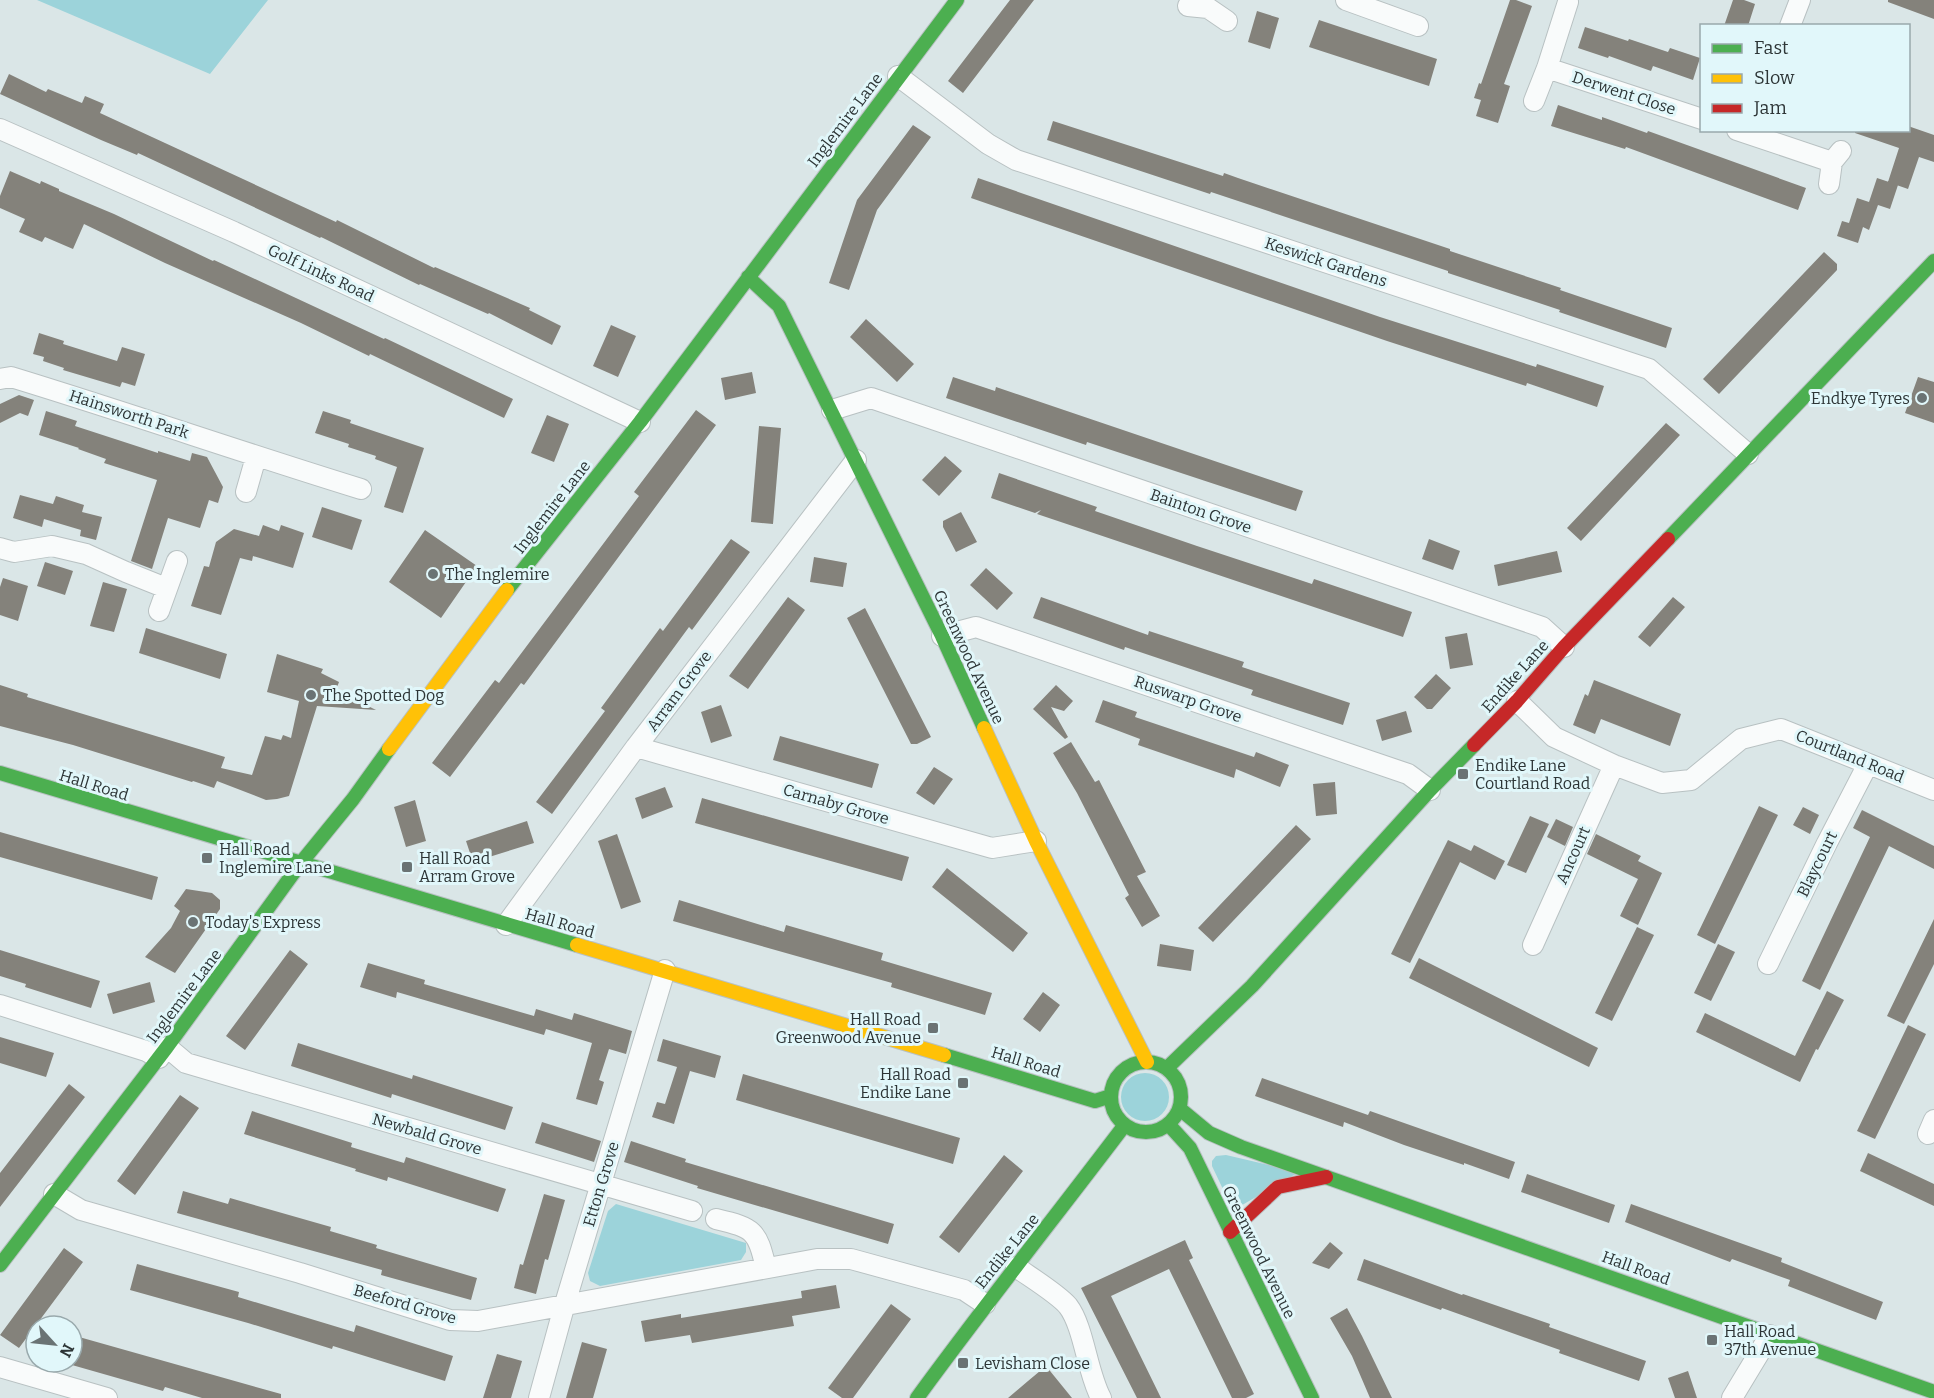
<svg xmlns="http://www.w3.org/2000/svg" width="1934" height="1398" font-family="Bitter,serif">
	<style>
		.green { fill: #9cd3da }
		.building { fill: #84827b }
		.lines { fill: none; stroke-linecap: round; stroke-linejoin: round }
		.street-casing { stroke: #b8c1c2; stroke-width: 22 }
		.fast-casing { stroke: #b8c1c2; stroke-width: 16 }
		.slow-casing { stroke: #b8c1c2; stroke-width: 16 }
		.jam-casing { stroke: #b8c1c2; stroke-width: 16 }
		.street { stroke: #f9fbfb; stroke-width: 20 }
		.fast { stroke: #4caf50; stroke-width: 14 }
		.slow { stroke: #ffc107; stroke-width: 14 }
		.jam { stroke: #c62828; stroke-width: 14 }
		.poi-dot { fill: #6a7374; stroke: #e1f7fa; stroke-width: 2 }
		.labels { text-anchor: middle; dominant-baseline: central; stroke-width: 6; stroke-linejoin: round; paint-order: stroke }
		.street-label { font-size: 16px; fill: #2d3536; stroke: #e1f7fa }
		.poi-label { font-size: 16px; fill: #2d3536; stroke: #e1f7fa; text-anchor: start }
	</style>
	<rect width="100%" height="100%" fill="#dae6e7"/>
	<path class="green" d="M37 0H268L210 74Z
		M1121 1097a24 24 0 1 1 48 0a24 24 0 1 1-48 0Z
		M1226 1155 1299 1172 1237 1208 1230 1204 1212 1166V1161L1216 1156Z
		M616 1204 746 1243V1252L741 1260 600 1286 590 1281 588 1273 608 1211Z"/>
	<path class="building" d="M1010 0H1034L963 93 948 81Z
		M1510 0H1516L1532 6 1504 84 1510 86 1498 123 1476 116 1481 100 1474 98 1479 83 1481 84Z
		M1733 0H1744L1755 4 1748 26H1724Z
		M1888 0H1934V19L1888 2Z
		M1257 11 1279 18 1270 49 1248 42Z
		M1319 20 1437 59 1429 86 1309 47Z
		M1585 27 1628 41 1629 39 1668 52 1670 48 1700 58 1693 80 1653 66 1651 71 1609 56 1608 58 1578 48Z
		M9 74 46 92 48 89 82 103 85 96 104 104 100 113 336 222 337 220 434 268 435 267 530 308 529 310 561 326 552 345 489 313 488 314 420 284 419 285 321 237 320 238 138 153 137 155 101 140 0 94Z
		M1558 105 1602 120V117L1647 133 1648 131 1806 188 1798 210 1626 147 1625 149 1551 126Z
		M1053 121 1223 176 1224 173 1238 178 1450 249V251L1561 288 1560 290 1672 328 1666 348 1559 312 1560 310 1448 273V271L1211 192 1210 194 1047 140Z
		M913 125 931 137 877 210 849 290 829 283 857 200Z
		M1908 126 1934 135V162L1919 157 1908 189 1888 182 1899 148 1855 133V130H1908Z
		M10 171 40 184 41 181 59 189V191L114 214 213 261 214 260 384 339 385 338 513 399 504 418 370 354 369 356 301 323 165 263 84 224 73 249 45 237 42 242 19 232 25 219 0 208V196Z
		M978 178 1380 317 1536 367 1537 364 1604 386 1597 407 1527 383 1526 386 1387 341 971 198Z
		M1877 178 1898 185 1890 209 1878 205 1869 230 1863 227 1858 243 1837 236 1842 221 1849 223 1857 198 1869 202Z
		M1824 252 1837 264V270L1719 394 1703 379Z
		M866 319 914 364 897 382 850 337Z
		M611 325 636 336 618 377 593 366Z
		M39 333 64 341 63 344 117 361 122 347 145 354 135 386 122 382 120 387 63 370 64 368 43 361 44 357 33 354Z
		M752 372 756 393 725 400 721 378Z
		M953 377 995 391 996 387 1303 491 1296 511 1087 442 1086 445 946 398Z
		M1918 377 1934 382V423L1905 413Z
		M19 395 34 400 28 416 20 413 0 423V404Z
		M696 410 716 425 524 685 521 683 450 777 432 763 495 680 499 683 639 496 634 492Z
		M46 411 77 421 75 426 158 453V451L190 461 192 453 207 457 223 487 218 503 209 500 200 528 168 518 152 569 131 561 157 480 104 463 106 459 78 449 79 448 39 435Z
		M323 411 351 420 350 423 424 448 403 513 384 507 397 467 375 459 376 456 348 447 349 444 315 433Z
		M547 415 569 424 554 462 531 453Z
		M1666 423 1680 435 1581 541 1567 528Z
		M759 426 781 428 773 524 751 522Z
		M945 456 962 471 939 496 922 480Z
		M999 473 1097 507 1095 511 1197 546 1312 584 1314 579 1412 612 1403 637 1037 514 1041 510 1035 513 991 498Z
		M20 495 53 504 56 496 84 505 82 512 102 517 96 540 80 536 81 530 44 519 42 527 13 518Z
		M322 507 362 520 352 550 312 537Z
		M961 512 977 542 956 552 943 527V521Z
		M263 525 279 531 281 525 304 533 293 568 253 556 252 561 240 558 221 615 191 606 204 566 209 567 216 542 234 529 259 536Z
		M425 530 477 566 441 618 389 582Z
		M731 539 750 552 692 630 689 627 552 814 536 802 605 711 601 708 660 628 663 631Z
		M1429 539 1460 551 1453 570 1422 559Z
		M1557 551 1562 572 1498 586 1494 565Z
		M814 557 847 563 843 587 810 582Z
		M45 562 73 571 65 595 37 586Z
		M986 568 1013 593 997 610 970 585Z
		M3 578 28 586 18 621 0 615V587Z
		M103 582 127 589 114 632 90 626Z
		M788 597 805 610 748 689 729 676Z
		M1041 597 1148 635 1149 631 1244 662 1242 667 1350 703 1343 725 1251 695 1253 690 1125 647 1124 650 1033 618Z
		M1673 597 1685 607 1650 647 1638 637Z
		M865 608 931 737 917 744H911L847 618Z
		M146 628 227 654 220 679 139 653Z
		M1467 633 1473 665 1450 669 1445 637Z
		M277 654 323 669 321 673 339 682 336 690 376 710 317 706 289 796 277 799 266 800 217 781 214 788 193 781 192 782 73 745 0 726V685L28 694 27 697 225 757 221 768 252 775 265 736 281 740 283 735 291 738 299 701 267 692Z
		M1436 674 1451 688 1432 709H1427L1414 697Z
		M1594 680 1681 714 1670 746 1601 719 1595 734 1573 725 1585 694 1588 696Z
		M1056 685 1073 701 1064 711 1051 707 1068 737 1065 739 1033 709Z
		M1103 700 1137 712 1135 717 1254 757 1256 752 1289 765 1280 787 1236 769 1234 778 1138 745 1140 739 1095 722Z
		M721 705 732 736 711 743 701 712Z
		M1406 711 1412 732 1382 741 1376 720Z
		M780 736 879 764 872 788 773 760Z
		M1071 742 1095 782 1099 780 1146 872 1137 876 1160 916 1142 927 1125 898 1129 895 1077 793 1053 753Z
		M934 767 953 779 934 805 916 793Z
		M1335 782 1337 814 1316 816 1313 784Z
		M665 787 673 807 642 819 635 798Z
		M702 798 909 857 902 881 695 823Z
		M415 800 426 841 406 847 394 807Z
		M1759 806 1778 815 1715 944 1697 935Z
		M1803 807 1819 815 1810 834 1793 825Z
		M1862 810 1934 846V869L1889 846 1820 990 1802 981 1870 837 1853 828Z
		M1530 816 1549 824 1526 873 1507 865Z
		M1556 819 1573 827 1565 846 1547 837Z
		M527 821 534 843 473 862 466 841Z
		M1296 825 1311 839 1213 942 1198 928Z
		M0 832 158 877 152 900 0 857Z
		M617 834 641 902 621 909 598 841Z
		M1596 834 1641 856 1638 861 1662 873 1638 925 1620 916 1638 879 1587 854Z
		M1448 840 1471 851 1474 845 1505 861 1495 880 1460 862 1410 963 1391 954Z
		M947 868 1028 933 1013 952 932 887Z
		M186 889 212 893 220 900V909L175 973 145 957 171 928 180 911 174 906Z
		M679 900 784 932 786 925 883 953 881 960 992 993 985 1015 891 987 892 983 673 921Z
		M1934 919V964L1904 1024 1887 1016Z
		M1637 927 1654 935 1612 1021 1595 1013Z
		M1160 944 1194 950 1191 971 1157 966Z
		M1718 944 1735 952 1711 1001 1694 993Z
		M0 950 100 981 91 1008 25 987 26 984 0 976Z
		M290 950 308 964 245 1050 226 1036Z
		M1419 958 1598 1048 1589 1067 1409 978Z
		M368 963 425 980 424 984 534 1016 536 1009 572 1020 574 1013 632 1031 626 1054 609 1049 599 1080 604 1082 597 1105 576 1099 592 1043 546 1029 544 1035 397 992 396 998 360 987Z
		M150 982 155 1002 113 1014 107 994Z
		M1827 991 1844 1000 1818 1050 1816 1049 1800 1082 1696 1032 1705 1013 1795 1056Z
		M1043 992 1060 1005 1040 1032 1023 1019Z
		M1908 1025 1926 1034 1875 1139 1857 1131Z
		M0 1037 54 1053 46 1077 0 1063Z
		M663 1039 721 1056 715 1078 690 1071 674 1124 652 1117 657 1102 665 1104 677 1067 657 1061Z
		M298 1043 412 1079 413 1075 513 1107 505 1130 392 1094 391 1098 291 1066Z
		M743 1074 960 1138 953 1164 736 1100Z
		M1262 1078 1368 1115 1370 1111 1515 1162 1509 1179 1464 1163V1165L1404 1145 1344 1122 1343 1127 1255 1096Z
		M69 1084 85 1097 0 1207V1173Z
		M180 1095 199 1108 135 1195 117 1181Z
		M252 1111 352 1143 351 1147 404 1163 406 1157 506 1189 498 1212 388 1177 387 1181 355 1171 356 1169 244 1134Z
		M542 1122 601 1141 594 1162 535 1143Z
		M631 1141 686 1159 685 1162 894 1224 888 1244 697 1188 698 1186 624 1162Z
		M1868 1153 1934 1184V1206L1860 1171Z
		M1004 1155 1023 1171 959 1253 939 1237Z
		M1527 1174 1615 1205 1609 1223 1521 1192Z
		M183 1191 228 1204 230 1198 331 1227 330 1231 377 1245 376 1248 477 1278 471 1300 381 1275 382 1270 177 1213Z
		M544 1194 565 1200 548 1260 545 1259 536 1294 514 1288 520 1264 523 1265Z
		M1631 1204 1782 1258 1781 1262 1883 1302 1876 1320 1788 1286 1790 1280 1732 1259 1730 1262 1625 1222Z
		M1185 1240 1193 1258 1189 1260 1254 1394 1246 1398H1232L1169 1269 1111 1296 1161 1398H1137L1081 1288Z
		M1330 1242 1343 1253 1329 1269 1312 1263Z
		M64 1248 83 1262 19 1348 0 1335Z
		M1364 1259 1462 1295 1463 1294 1550 1324 1549 1327 1646 1361 1639 1381 1559 1353 1560 1350 1442 1308 1441 1310 1357 1280Z
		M137 1264 239 1292 238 1297 354 1332 356 1325 453 1356 445 1381 333 1346 332 1349 248 1323 130 1290Z
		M836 1285 840 1308 792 1316 794 1326 692 1343 690 1335 645 1342 641 1321 681 1314V1318L802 1298 801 1291Z
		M891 1304 911 1319 853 1398H842L828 1388Z
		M1347 1308 1362 1336 1392 1398H1370L1352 1356 1330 1318Z
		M72 1335 281 1394V1398H202L165 1387 163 1391 72 1365Z
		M582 1342 607 1349 593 1398H566Z
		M497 1354 522 1361 511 1398H483Z
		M1046 1366 1072 1398H1008L1028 1381Z
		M1688 1371 1697 1398H1675L1668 1378Z"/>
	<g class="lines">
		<g class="street-casing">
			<path id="street" d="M1346 0 1418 26
				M1188 6 1208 8 1227 21
				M1790 26 1800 0
				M1547 68 1702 119
				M898 76 988 144 1016 160 1649 369 1748 454
				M1534 101 1547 68 1568 2
				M0 129 234 232 640 422
				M1737 130 1832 162
				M1829 184 1832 162 1841 151
				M0 379 11 377C129 413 244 453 361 489
				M832 410 871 398 1542 627 1564 647
				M246 492 256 457
				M0 548 14 552 52 546 86 554 126 572 166 588
				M159 611 177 561
				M942 636 976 627 1408 774 1430 790
				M1517 701 1554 737 1614 765 1662 783 1691 780 1741 739 1781 729 1934 790
				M636 747 992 848 1036 841
				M506 925 636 747 856 460
				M1533 945 1614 765
				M1768 964 1827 843 1868 764
				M0 1005 146 1051 159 1058
				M167 1047 186 1063 692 1211
				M1928 1134 1934 1120
				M54 1194 81 1210 300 1273 450 1320 478 1321 817 1259H851L964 1290 985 1304
				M716 1219C754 1228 757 1230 766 1268
				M1016 1267C1030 1277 1058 1294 1068 1306 1084 1327 1087 1372 1101 1398
				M0 1367 107 1398
				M539 1398 564 1307 665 970
				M1732 1398 1770 1335"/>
		</g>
		<g class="fast-casing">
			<path id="fast" d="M748 277 779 306 942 636 984 728
				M1668 539 1934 261
				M507 590 640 422 957 0
				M0 773 577 945
				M944 1055 1095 1101 1111 1096
				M1111 1097a35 35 0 1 1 70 0a35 35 0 1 1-70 0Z
				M1167 1068 1252 986 1430 790 1474 745
				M1180 1109 1209 1133 1241 1147 1934 1392
				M1169 1125 1190 1148 1312 1398
				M0 1265 167 1047 300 864 353 799 389 749
				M917 1398C984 1306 1055 1217 1124 1126"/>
		</g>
		<g class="slow-casing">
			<path id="slow" d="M984 728 1036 841 1147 1062
				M389 749 507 590
				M577 945 944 1055"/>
		</g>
		<g class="jam-casing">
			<path id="jam" d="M1474 745 1517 701 1564 647 1668 539
				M1230 1232 1278 1187 1326 1177"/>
		</g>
		<use href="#street" class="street"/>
		<use href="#fast" class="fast"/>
		<use href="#slow" class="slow"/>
		<use href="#jam" class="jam"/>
	</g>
	<g class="poi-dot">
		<circle cx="1922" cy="398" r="6"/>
		<circle cx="433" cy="574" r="6"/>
		<circle cx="311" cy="695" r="6"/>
		<rect x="1457" y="768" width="12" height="12" rx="3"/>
		<rect x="201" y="852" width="12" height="12" rx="3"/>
		<rect x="401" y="861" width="12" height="12" rx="3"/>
		<circle cx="193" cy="922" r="6"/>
		<rect x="927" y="1022" width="12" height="12" rx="3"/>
		<rect x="957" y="1077" width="12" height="12" rx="3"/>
		<rect x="1706" y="1334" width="12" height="12" rx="3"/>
		<rect x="957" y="1357" width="12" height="12" rx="3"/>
	</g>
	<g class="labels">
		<g class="street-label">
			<text transform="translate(1624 93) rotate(18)">Derwent Close</text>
			<text transform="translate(845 120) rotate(-53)">Inglemire Lane</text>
			<text transform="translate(1326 262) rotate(18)">Keswick Gardens</text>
			<text transform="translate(321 273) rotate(25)">Golf Links Road</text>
			<text transform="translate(129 414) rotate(18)">Hainsworth Park</text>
			<text transform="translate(552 507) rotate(-52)">Inglemire Lane</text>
			<text transform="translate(1201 511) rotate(19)">Bainton Grove</text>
			<text transform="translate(969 657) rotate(65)">Greenwood Avenue</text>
			<text transform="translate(1515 676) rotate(-48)">Endike Lane</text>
			<text transform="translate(679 691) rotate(-53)">Arram Grove</text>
			<text transform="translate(1188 699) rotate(19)">Ruswarp Grove</text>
			<text transform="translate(1850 756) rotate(22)">Courtland Road</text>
			<text transform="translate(94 785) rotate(17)">Hall Road</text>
			<text transform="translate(836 804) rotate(16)">Carnaby Grove</text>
			<text transform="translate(1573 855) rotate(-66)">Ancourt</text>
			<text transform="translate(1817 864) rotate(-64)">Blaycourt</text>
			<text transform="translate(560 923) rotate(16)">Hall Road</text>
			<text transform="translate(184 996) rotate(-53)">Inglemire Lane</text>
			<text transform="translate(1026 1062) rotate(17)">Hall Road</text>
			<text transform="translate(427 1134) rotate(16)">Newbald Grove</text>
			<text transform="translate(601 1184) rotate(-73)">Etton Grove</text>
			<text transform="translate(1007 1251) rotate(-51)">Endike Lane</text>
			<text transform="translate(1259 1252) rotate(64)">Greenwood Avenue</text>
			<text transform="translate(1636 1268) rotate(20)">Hall Road</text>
			<text transform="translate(405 1304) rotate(16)">Beeford Grove</text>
		</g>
		<g class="poi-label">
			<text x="1910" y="398" text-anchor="end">Endkye Tyres</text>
			<text x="445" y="574">The Inglemire</text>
			<text x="323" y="695">The Spotted Dog</text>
			<text x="1475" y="765">Endike Lane<tspan x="1475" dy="18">Courtland Road</tspan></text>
			<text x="219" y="849">Hall Road<tspan x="219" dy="18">Inglemire Lane</tspan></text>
			<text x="419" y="858">Hall Road<tspan x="419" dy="18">Arram Grove</tspan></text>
			<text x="205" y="922">Today's Express</text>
			<text x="921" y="1019" text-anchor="end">Hall Road<tspan x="921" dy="18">Greenwood Avenue</tspan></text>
			<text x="951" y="1074" text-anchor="end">Hall Road<tspan x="951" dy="18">Endike Lane</tspan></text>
			<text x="1724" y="1331">Hall Road<tspan x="1724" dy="18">37th Avenue</tspan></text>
			<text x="975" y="1363">Levisham Close</text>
		</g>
	</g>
	<rect x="1700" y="24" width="210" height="108" fill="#e1f7fa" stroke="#99a9ac" stroke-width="1.5"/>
	<rect x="1712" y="44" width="30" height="9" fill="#4caf50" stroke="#99a9ac" stroke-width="1.5"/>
	<text x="1754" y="54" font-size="18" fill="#2d3536">Fast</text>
	<rect x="1712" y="74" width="30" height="9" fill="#ffc107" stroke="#99a9ac" stroke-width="1.5"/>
	<text x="1754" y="84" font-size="18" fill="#2d3536">Slow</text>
	<rect x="1712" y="104" width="30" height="9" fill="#c62828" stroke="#99a9ac" stroke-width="1.5"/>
	<text x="1754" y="114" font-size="18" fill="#2d3536">Jam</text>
	<g transform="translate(54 1344) rotate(117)"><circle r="28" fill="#e1f7fa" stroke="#99a9ac" stroke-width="1.5"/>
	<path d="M0-4.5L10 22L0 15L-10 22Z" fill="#6a7374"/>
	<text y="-9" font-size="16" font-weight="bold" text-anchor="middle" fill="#2d3536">N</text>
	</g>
</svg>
